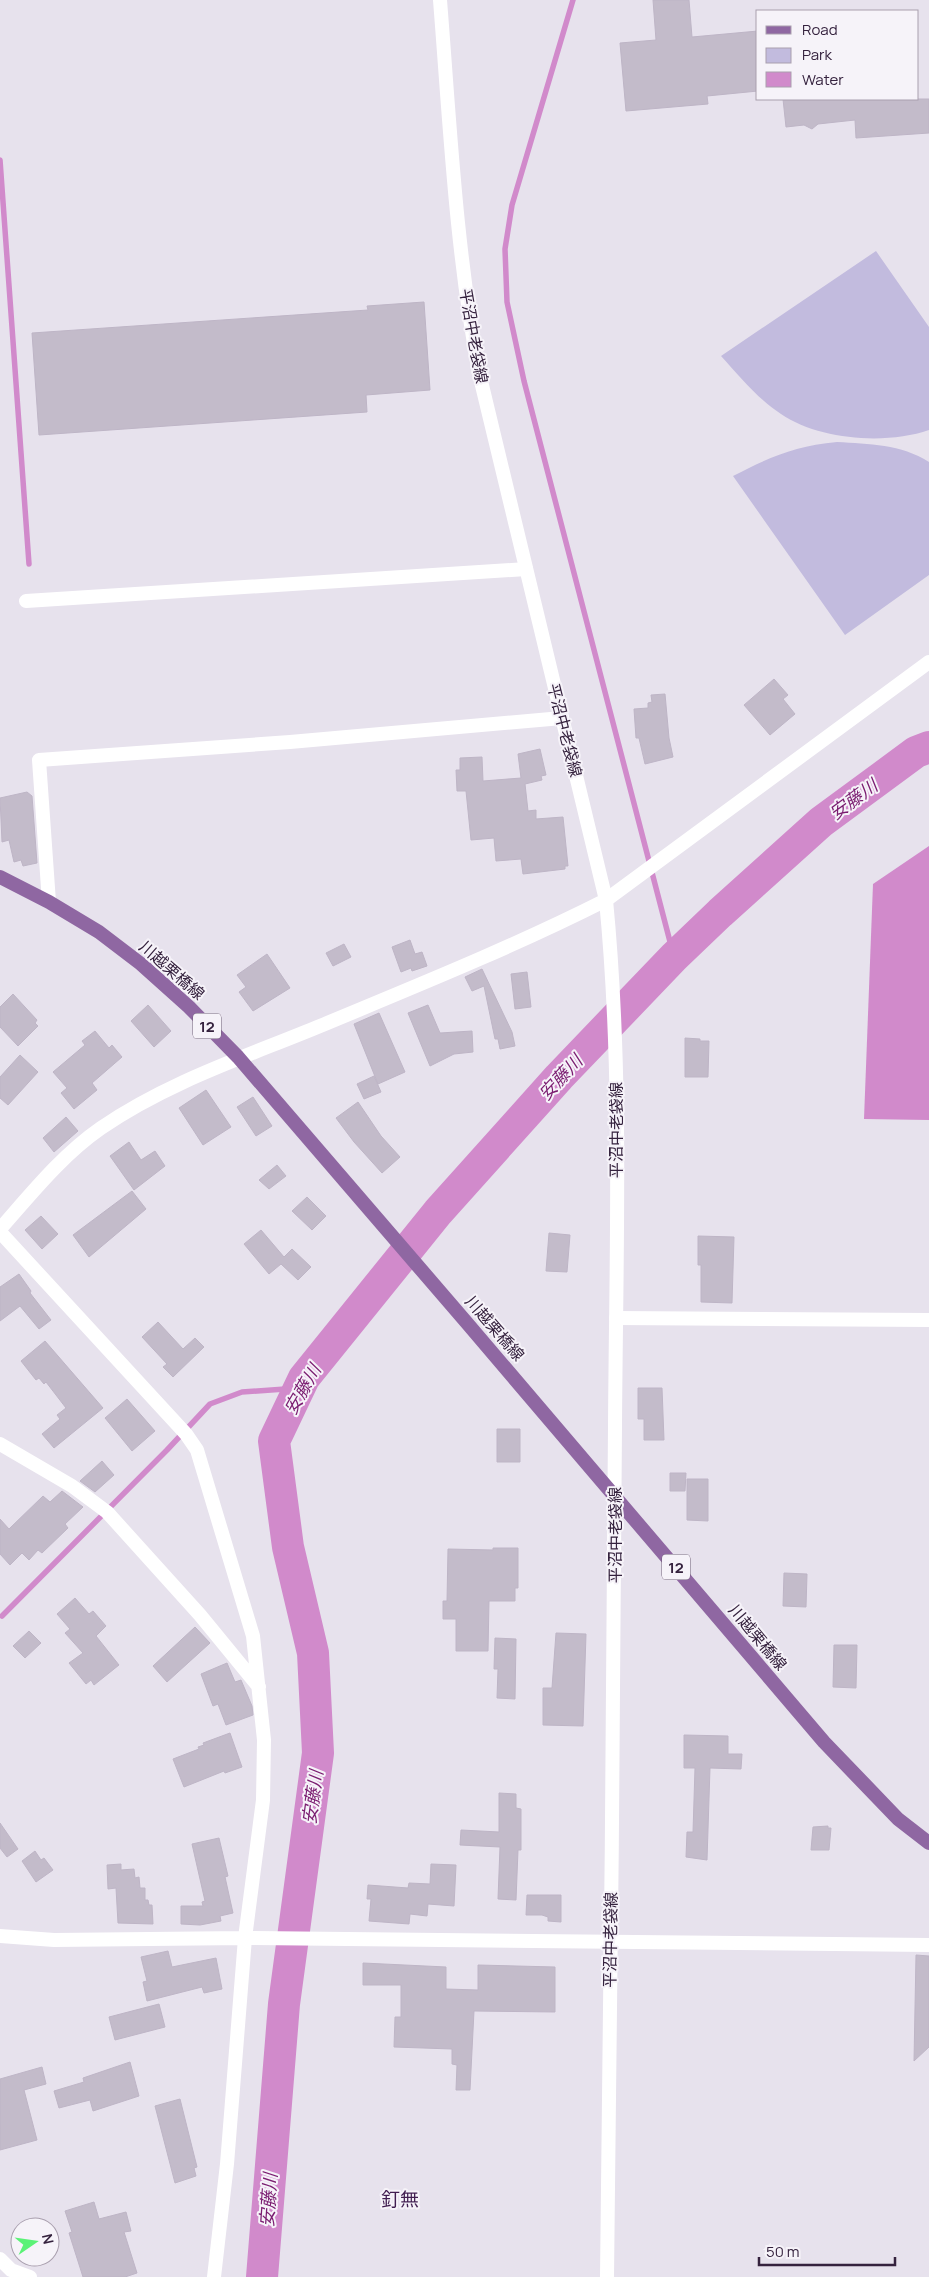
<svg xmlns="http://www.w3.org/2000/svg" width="929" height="2277" font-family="Manrope,'Noto Sans JP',sans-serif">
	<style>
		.green { fill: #c2bbde }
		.water { fill: #d18acb }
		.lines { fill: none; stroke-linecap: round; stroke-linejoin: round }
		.stream { stroke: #d18acb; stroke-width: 5.5 }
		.river { stroke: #d18acb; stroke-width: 32 }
		.building { fill: #c3bbca; stroke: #beb5c6 }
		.minor { stroke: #fff; stroke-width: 14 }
		.tertiary { stroke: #fff; stroke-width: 14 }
		.secondary { stroke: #fff; stroke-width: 14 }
		.primary { stroke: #8f67a2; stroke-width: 14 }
		.labels { text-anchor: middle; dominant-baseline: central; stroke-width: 4; stroke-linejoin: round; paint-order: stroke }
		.shield { fill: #f6f3f9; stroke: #6f6176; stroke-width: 1 }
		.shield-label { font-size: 15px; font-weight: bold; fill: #35223e }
		.street-label { font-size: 16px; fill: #35223e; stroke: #f6f3f9 }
		.water-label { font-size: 18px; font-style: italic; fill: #7a1c70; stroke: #f6f3f9 }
		.quarter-label { font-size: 19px; fill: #411e50; stroke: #f6f3f9 }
	</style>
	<rect width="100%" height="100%" fill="#e7e2ed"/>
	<path class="green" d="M876 251 929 327V430C886 445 819 440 781 414 758 399 740 377 721 356Z
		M837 442C869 444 901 444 929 462V575L845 635 733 476C770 457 795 446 837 442Z"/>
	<path class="water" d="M929 846V1120L864 1119 873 884Z"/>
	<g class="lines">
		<path class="stream" d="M573 0 512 205 505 249 507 302 524 381 674 957
			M0 160 29 564
			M2 1616 167 1450 210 1404 242 1392 299 1388"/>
		<path class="river" d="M262 2277 284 2004 318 1753 313 1653 288 1547 274 1441 304 1378 438 1212 559 1077 674 957 720 913 821 822 916 752 929 747"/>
	</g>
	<path class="building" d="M653 0H689L692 37 758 31V91L707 96 708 104 626 111 620 43 656 40Z
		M783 99H929V133L856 138 855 120 818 124 812 129 804 125 786 127Z
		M424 302 430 390 366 395 367 412 39 435 32 333 368 310 367 306Z
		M774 679 788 695 783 699 795 714 770 735 744 705Z
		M665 694 669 738 673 757 645 764 639 738H636L634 709 648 708V703L652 702 651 695Z
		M540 749 546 775 541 776 542 780 525 784 528 811 536 810V819L563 817 568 866H565V869L523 874 521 859 496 861 494 838 471 840 466 791H457L456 770H460V758L482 757 483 781 521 778 518 754Z
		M27 792 32 796 37 863 23 866 21 860 14 862 9 840 2 842 0 798Z
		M410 940 415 954 422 952 427 966 412 971 411 968 401 972 392 947Z
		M344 944 351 957 333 966 326 953Z
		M267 954 290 988 253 1011 239 992 246 987 237 975Z
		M482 969 512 1032 515 1046 500 1049 498 1039H495L484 986 472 991 465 977Z
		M527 972 531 1007 515 1009 511 974Z
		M13 994 37 1020 35 1023 38 1026 18 1046 0 1027V1007Z
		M148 1005 171 1031 154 1047 131 1021Z
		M428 1005 440 1033 472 1031 473 1052 454 1054 430 1066 408 1013Z
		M379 1013 405 1072 378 1084 354 1024Z
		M95 1031 109 1048 112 1045 122 1057 92 1083 97 1090 74 1109 61 1093 67 1088 53 1072 85 1045 82 1041Z
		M685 1038 700 1039V1041H709L708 1077H685Z
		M20 1055 38 1072 8 1105 0 1098V1077Z
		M374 1076 381 1092 364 1099 357 1084Z
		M206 1090 231 1127 203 1145 179 1108Z
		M253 1097 272 1126 256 1136 237 1107Z
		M358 1102 381 1136 400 1157 382 1173 354 1142 336 1118Z
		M66 1117 78 1131 54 1152 43 1138Z
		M129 1142 141 1160 155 1151 165 1166 134 1190 110 1156Z
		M277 1165 286 1176 269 1189 259 1180Z
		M132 1191 146 1209 89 1257 73 1235Z
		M307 1197 326 1216 312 1230 292 1211Z
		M41 1216 58 1234 42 1249 25 1230Z
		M261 1230 284 1257 292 1249 311 1267 298 1280 281 1264 269 1274 244 1244Z
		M549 1233 570 1235 567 1272 546 1271Z
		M698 1236 734 1237 732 1303 701 1302V1265H698Z
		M19 1274 31 1291 30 1293 51 1320 39 1329 20 1306 0 1321V1287Z
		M158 1322 183 1349 195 1338 204 1347 173 1377 163 1367 167 1364 142 1337Z
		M45 1341 103 1408 54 1448 42 1434 60 1419 57 1415 66 1408 46 1382 44 1384 39 1378 36 1380 21 1361Z
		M638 1388H662L664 1440H644V1419H638Z
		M127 1399 155 1431 132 1451 105 1418Z
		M497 1429H520V1462H497Z
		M102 1461 114 1475 95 1492 80 1481Z
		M670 1473H686L685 1491H670Z
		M687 1479H708V1521L687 1520Z
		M62 1491 83 1507 65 1524 68 1528 42 1553 38 1550 29 1560 22 1553 10 1565 0 1554V1519L9 1529 43 1496 50 1502Z
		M493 1548H518V1588H515V1601H489L488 1651H456V1619H443V1601H447L448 1549 493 1550Z
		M784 1573 807 1574 806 1607 783 1606Z
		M75 1598 89 1614 93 1611 106 1626 96 1636 119 1665 94 1685 91 1680 86 1684 69 1663 83 1653 65 1633 70 1629 57 1614Z
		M195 1627 210 1643 167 1682 153 1666Z
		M29 1631 41 1643 25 1658 13 1646Z
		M556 1633 586 1634 583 1726 543 1725V1688H552Z
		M495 1638 516 1639 515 1699 497 1698 498 1669H494Z
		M834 1645H857L856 1688 833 1687Z
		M227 1663 235 1682 241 1680 252 1706 253 1715 226 1725 218 1704 213 1706 201 1674Z
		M230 1733 242 1767 225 1773 224 1771 184 1787 173 1759 199 1749 198 1747 204 1745 203 1743Z
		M684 1735 728 1736V1754H742L741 1769 710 1768 707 1860 686 1857 687 1832H693L695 1768H684Z
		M499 1793 516 1794V1808L521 1809V1850H518L516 1900 498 1899 500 1847 460 1845 461 1830 499 1832Z
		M0 1823 18 1849 7 1857 0 1848Z
		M828 1826V1828H831L829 1850H811L813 1827Z
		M219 1838 228 1876 225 1877 233 1913 220 1916 221 1921 200 1925 181 1924V1906H203L202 1902 205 1901 192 1844Z
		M35 1851 41 1860 44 1858 53 1870 36 1882 22 1861Z
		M121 1864V1870L134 1869 135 1878 139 1877 140 1888H145V1900H148L149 1905H152L153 1924 118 1923 116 1888 108 1889 107 1865Z
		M431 1864 456 1865 454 1906 428 1904 427 1916 410 1914 409 1924 369 1921 371 1899H367L368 1885 408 1888 409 1883 430 1884Z
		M527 1895H561V1922L548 1921V1917L542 1915H526Z
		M168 1951 172 1967 216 1958 222 1989 204 1993 202 1987 147 2001 143 1982 147 1981 141 1957Z
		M916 1955 929 1956V2047L914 2061Z
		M363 1963 446 1967V1989L478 1990V1965L555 1967V2012L474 2011 470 2090H456L457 2065 452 2064V2049L394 2047 395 2017H401V1985H363Z
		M159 2004 165 2027 115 2040 109 2017Z
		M130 2062 139 2096 93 2111 90 2100 59 2108 54 2091 84 2082 83 2078Z
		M42 2067 46 2084 24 2090 37 2140 0 2150V2079Z
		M180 2099 197 2167 194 2168 196 2176 175 2183 155 2106Z
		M94 2202 99 2219 126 2212 131 2231 124 2232 137 2273 125 2277H83L69 2233 72 2232 65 2211Z"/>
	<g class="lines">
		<path class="minor" d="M26 601 526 569
			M49 902 39 760 290 742 562 718
			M0 1232 186 1434 197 1450 253 1636 264 1740 263 1800 245 1938 227 2164 214 2277
			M616 1318 929 1320
			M0 1444 72 1486 107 1512 200 1615 259 1687
			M0 1936 54 1940 245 1938 929 1945
			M0 2259 11 2270 30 2277"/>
		<path class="tertiary" d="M0 1229C31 1194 62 1155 101 1128 168 1082 245 1057 320 1026 416 986 513 947 606 900L929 662"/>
		<path class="secondary" d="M440 0C450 126 456 253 480 377L606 900C623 1075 616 1251 615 1426 614 1710 610 1993 607 2277"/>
		<path class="primary" d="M0 877 49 902 99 932 141 964 189 1007 238 1057 467 1323 824 1742 898 1819 929 1843"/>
	</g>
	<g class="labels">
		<g class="shield">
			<rect x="193" y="1013.5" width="28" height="25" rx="4"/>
			<rect x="662" y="1554.5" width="28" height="25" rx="4"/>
		</g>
		<g class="shield-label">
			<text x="207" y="1026">12</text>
			<text x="676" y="1567">12</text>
		</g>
		<g class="street-label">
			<text transform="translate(474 336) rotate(80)">平沼中老袋線</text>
			<text transform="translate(565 730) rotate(76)">平沼中老袋線</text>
			<text transform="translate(172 970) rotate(41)">川越栗橋線</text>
			<text transform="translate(616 1130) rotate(-90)">平沼中老袋線</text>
			<text transform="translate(495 1328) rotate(49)">川越栗橋線</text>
			<text transform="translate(615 1535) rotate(-90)">平沼中老袋線</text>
			<text transform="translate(758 1637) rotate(50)">川越栗橋線</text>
			<text transform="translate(610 1940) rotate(-89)">平沼中老袋線</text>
		</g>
		<g class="water-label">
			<text transform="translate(853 799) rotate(-36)">安藤川</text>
			<text transform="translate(560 1077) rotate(-47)">安藤川</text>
			<text transform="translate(302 1389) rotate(-60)">安藤川</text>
			<text transform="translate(312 1797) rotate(-82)">安藤川</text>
			<text transform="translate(268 2200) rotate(-86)">安藤川</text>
		</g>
		<g class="quarter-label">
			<text x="400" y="2199">釘無</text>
		</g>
	</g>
	<rect x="756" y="10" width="162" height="90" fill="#f6f3f9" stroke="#a99fae"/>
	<rect x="766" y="26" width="25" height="8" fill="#8f67a2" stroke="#a99fae"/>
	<text x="802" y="35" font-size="15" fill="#35223e">Road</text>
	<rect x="766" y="48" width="25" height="15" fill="#c2bbde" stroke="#a99fae"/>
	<text x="802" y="60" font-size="15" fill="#35223e">Park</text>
	<rect x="766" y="72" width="25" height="15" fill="#d18acb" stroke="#a99fae"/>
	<text x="802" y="85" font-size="15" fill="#35223e">Water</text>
	<g transform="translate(35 2242) rotate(77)"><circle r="24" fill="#f6f3f9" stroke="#a99fae"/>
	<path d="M0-4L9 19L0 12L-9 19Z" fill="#5bf277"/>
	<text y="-8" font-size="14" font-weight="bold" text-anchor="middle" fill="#35223e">N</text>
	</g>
	<path d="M759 2257v8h136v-8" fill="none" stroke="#35223e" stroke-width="2.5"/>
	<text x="766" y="2257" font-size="15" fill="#35223e" stroke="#f6f3f9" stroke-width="4" paint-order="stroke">50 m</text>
</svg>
